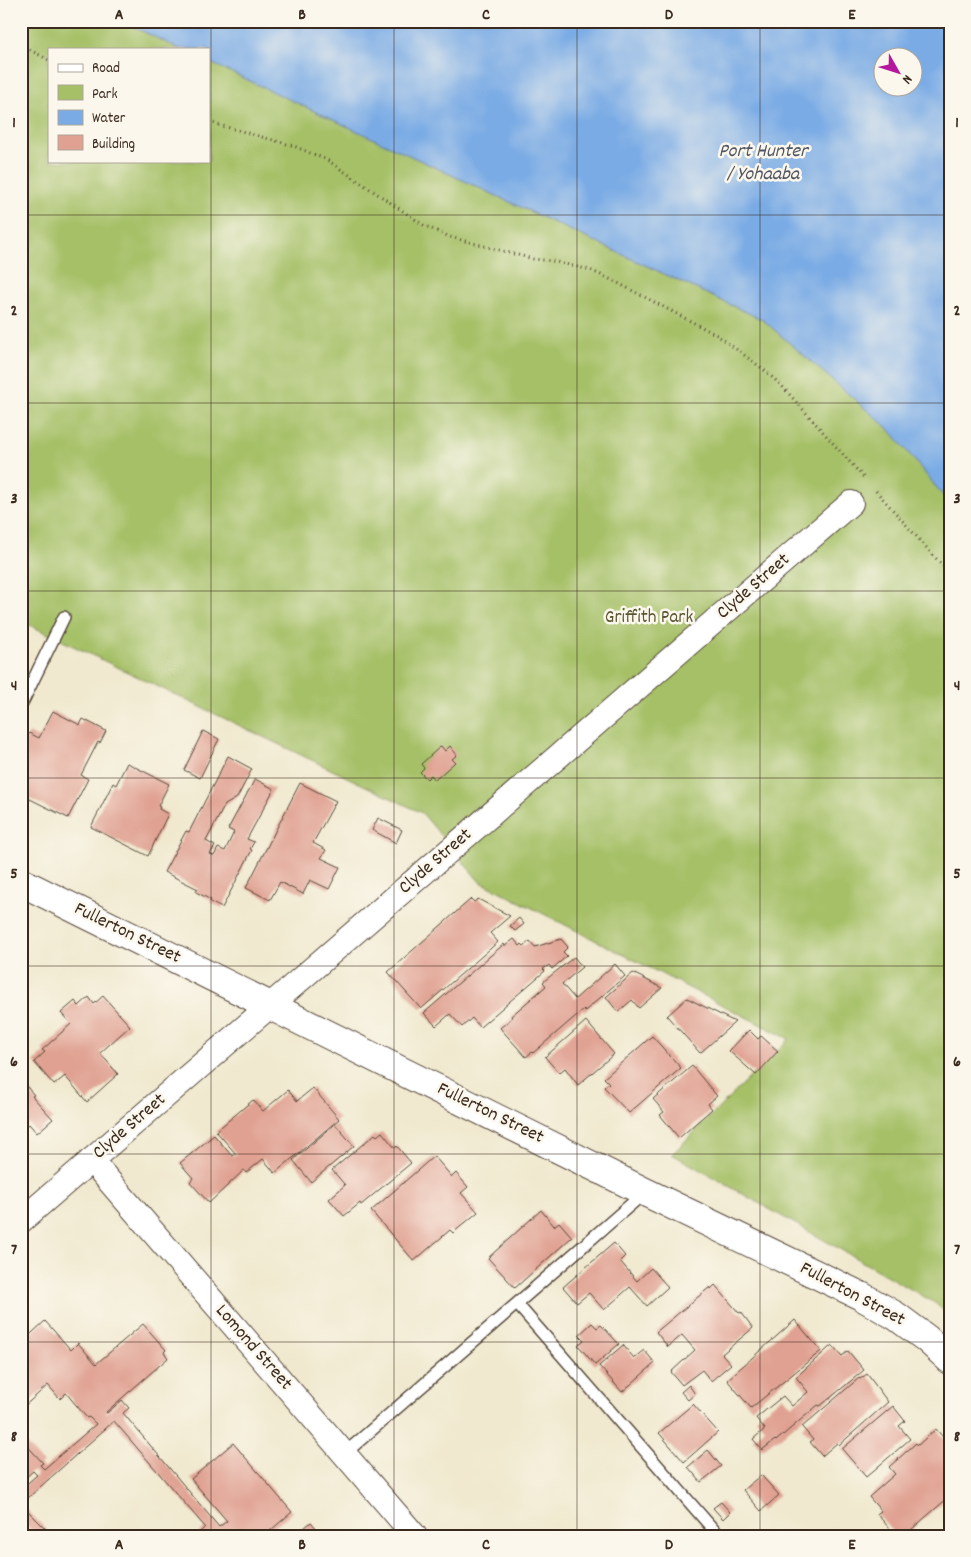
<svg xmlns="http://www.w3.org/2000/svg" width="971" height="1557" font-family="Dekko,sans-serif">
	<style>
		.green { fill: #a5c066; stroke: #707542 }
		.water { fill: #7aabe5; stroke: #5a6a82; fill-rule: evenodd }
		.building { fill: #e0a192 }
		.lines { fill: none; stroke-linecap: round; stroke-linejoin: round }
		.lane-casing { stroke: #564739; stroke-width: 14 }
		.street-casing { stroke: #564739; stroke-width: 26 }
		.secondary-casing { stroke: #564739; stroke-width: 30 }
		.path { stroke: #564739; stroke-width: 3; stroke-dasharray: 1 4; stroke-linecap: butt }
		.lane { stroke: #fff; stroke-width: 11 }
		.street { stroke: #fff; stroke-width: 24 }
		.secondary { stroke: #fff; stroke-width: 28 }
		.grid { fill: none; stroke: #3b2a1e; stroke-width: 1; stroke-opacity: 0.55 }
		.labels { text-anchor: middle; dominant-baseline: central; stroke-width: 5; stroke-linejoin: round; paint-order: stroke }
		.street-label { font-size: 19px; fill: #3b2a1e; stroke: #fbf7ec }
		.park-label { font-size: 19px; fill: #5b5734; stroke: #fbf7ec }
		.water-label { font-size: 20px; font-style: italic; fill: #515764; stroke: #fbf7ec }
		.neatline { fill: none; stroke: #3b2a1e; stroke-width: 2 }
		.grid-label { font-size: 16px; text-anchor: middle; font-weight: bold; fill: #3b2a1e }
	</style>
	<rect width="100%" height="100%" fill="#fbf7ec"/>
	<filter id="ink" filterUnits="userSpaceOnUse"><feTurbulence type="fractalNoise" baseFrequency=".02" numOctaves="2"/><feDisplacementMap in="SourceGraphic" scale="10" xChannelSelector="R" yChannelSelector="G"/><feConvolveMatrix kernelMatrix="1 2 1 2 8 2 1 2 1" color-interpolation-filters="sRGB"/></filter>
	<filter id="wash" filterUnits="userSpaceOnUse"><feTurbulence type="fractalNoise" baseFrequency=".0096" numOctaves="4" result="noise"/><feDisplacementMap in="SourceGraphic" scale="20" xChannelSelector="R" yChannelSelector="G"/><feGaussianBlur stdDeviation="1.12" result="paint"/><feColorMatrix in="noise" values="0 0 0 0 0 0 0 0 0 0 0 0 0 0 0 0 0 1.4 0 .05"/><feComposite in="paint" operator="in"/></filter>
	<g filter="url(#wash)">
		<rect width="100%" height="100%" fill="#f0e9cf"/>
		<path class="green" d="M21 21H121L180 49H49V161H209V62L763 320 890 430 950 504V1316L935 1303 672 1154 789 1039 479 881 422 813 21 621Z"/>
		<path class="water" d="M121 21H950V504L890 430 763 320 209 62V49H180ZM884 58H914V88H884Z"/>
		<g id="blocks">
			<path class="building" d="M53 711 80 725 83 719 106 731 100 743 98 742 81 775 88 779 68 818 30 799 21 817V748L29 733 39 738Z
				M203 731 219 739 200 778 184 770Z
				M441 746 445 751 450 746 457 755 452 759 455 762 435 780 431 775 427 779 420 772 424 768 421 764Z
				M228 756 252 769 237 798 225 805 206 841 215 846 210 854 214 856 218 848 225 851 234 832 228 829 255 779 274 789 247 839 254 842 250 849 252 850 222 908 210 902 211 900 196 892 198 889 164 872 186 831 189 832Z
				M127 763 169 784 158 806 160 807 159 809 168 814 148 856 91 827 113 783 116 785Z
				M300 783 336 801 313 843 326 850 321 858 340 867 329 889 310 880 303 894 280 882 270 900 246 888Z
				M378 818 402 830 396 843 372 830Z
				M471 899 474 902 478 899 510 916 490 933 498 942 421 1009 388 972Z
				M519 918 524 924 515 931 510 926Z
				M514 939 520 946 522 944 524 946 530 941 535 947 561 939 568 947 563 952 567 956 552 969 549 965 543 969 545 971 480 1027 472 1018 462 1027 450 1014 436 1026 424 1013 504 944 505 946Z
				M574 957 582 967 562 984 575 999 615 964 625 976 585 1011 584 1009 533 1053 532 1052 526 1057 500 1028 512 1018 511 1016 546 986 543 982Z
				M633 973 662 988 639 1008 632 1000 618 1012 606 997Z
				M103 996 130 1026 100 1053 118 1074 87 1102 65 1076 54 1085 34 1062 45 1052 42 1050 71 1024 61 1013 75 1001 79 1006 89 997 94 1004Z
				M687 998 735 1022 700 1053 667 1016Z
				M586 1021 614 1054 578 1085 565 1068 559 1073 545 1057Z
				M749 1030 758 1039 761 1036 778 1051 756 1075 729 1051Z
				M652 1036 681 1068 629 1113 604 1087 609 1083 604 1078Z
				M692 1066 717 1096 708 1104 712 1109 679 1138 660 1115 664 1112 653 1099Z
				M21 1080 34 1095 32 1096 53 1119 37 1133 29 1124 21 1131Z
				M313 1088 339 1119 275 1173 263 1159 246 1173 244 1170 209 1203 190 1182 193 1178 180 1163 214 1135 232 1156 236 1154 216 1131 253 1100 263 1111 288 1090 297 1101Z
				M335 1124 354 1146 311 1182 293 1160Z
				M382 1132 395 1148 397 1146 411 1163 361 1205 360 1203 344 1216 329 1199 345 1185 332 1170 375 1134 377 1136Z
				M434 1156 452 1177 456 1173 468 1187 461 1193 478 1212 453 1233 450 1230 414 1261 371 1211Z
				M541 1210 554 1226 559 1222 572 1237 515 1288 488 1258Z
				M614 1243 625 1256 620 1261 637 1281 651 1268 668 1287 647 1306 630 1287 604 1310 589 1293 577 1303 563 1287Z
				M715 1285 739 1313 741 1312 753 1328 722 1354 731 1364 711 1381 702 1370 682 1385 671 1372 695 1350 682 1335 668 1347 656 1332 710 1287 711 1289Z
				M795 1320 821 1351 751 1408 727 1380Z
				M45 1321 71 1350 78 1343 96 1364 143 1324 166 1350 164 1352 168 1358 106 1412 107 1413 122 1400 129 1408 123 1413 219 1527 227 1521 191 1479 233 1443 292 1512 264 1536H239L236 1532 232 1536H196L205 1527 114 1421 21 1504V1489L37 1475 33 1471 21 1482V1439L43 1463 40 1465 44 1469 96 1424 89 1417 87 1418 66 1393 60 1399 48 1385 21 1409V1343Z
				M592 1323 597 1328 601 1325 619 1344 595 1365 578 1345 584 1340 579 1335Z
				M623 1345 634 1358 644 1350 655 1363 622 1392 599 1366Z
				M832 1345 842 1356 848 1351 864 1370 829 1399 820 1406 818 1405 776 1441 775 1440 762 1450 753 1439 765 1429 756 1418 783 1396 792 1406 808 1392 796 1377Z
				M867 1374 888 1402 839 1445 837 1443 822 1456 810 1442 813 1440 802 1427 859 1378 860 1379Z
				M689 1385 695 1394 688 1400 681 1392Z
				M693 1404 718 1432 684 1462 659 1433Z
				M893 1406 905 1421 899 1426 910 1439 866 1477 842 1449Z
				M936 1429 950 1445V1496L904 1536H896L877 1514 881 1511 869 1497 895 1474 889 1467 916 1443 918 1445Z
				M708 1450 721 1466 701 1482 688 1467Z
				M761 1475 779 1495 761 1511 743 1490Z
				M721 1502 730 1512 723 1519 713 1508Z
				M21 1504 53 1536H37L21 1520Z
				M311 1522 323 1536H295Z"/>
		</g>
	</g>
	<g filter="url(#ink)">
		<use href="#blocks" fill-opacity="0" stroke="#564739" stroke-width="1"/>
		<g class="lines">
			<g class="lane-casing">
				<path id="lane" d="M21 705 64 617
					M517 1304 719 1536
					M344 1454 644 1193"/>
			</g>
			<g class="street-casing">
				<path id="street" d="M91 1160 415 1536
					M21 1221 851 503"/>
			</g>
			<g class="secondary-casing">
				<path id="secondary" d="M21 882 645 1192 861 1296 896 1316 927 1339 950 1360"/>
			</g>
			<path class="path" d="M21 45 49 60
				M209 122 294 146 327 160 425 226 450 237 533 259 552 261 590 270 614 281 717 335 763 369 782 386 865 479
				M876 491 950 574"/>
			<use href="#lane" class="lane"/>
			<use href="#street" class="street"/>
			<use href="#secondary" class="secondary"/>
		</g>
	</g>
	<path class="grid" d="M211 21V1536M394 21V1536M577 21V1536M760 21V1536M21 215H950M21 403H950M21 591H950M21 778H950M21 966H950M21 1154H950M21 1342H950"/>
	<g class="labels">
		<g class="street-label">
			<text transform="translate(754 587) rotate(-41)">Clyde Street</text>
			<text transform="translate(436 862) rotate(-41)">Clyde Street</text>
			<text transform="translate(127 934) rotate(26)">Fullerton Street</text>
			<text transform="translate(490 1114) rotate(26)">Fullerton Street</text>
			<text transform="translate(130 1127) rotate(-41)">Clyde Street</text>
			<text transform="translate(852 1295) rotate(28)">Fullerton Street</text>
			<text transform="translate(253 1348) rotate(49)">Lomond Street</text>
		</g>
		<g class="park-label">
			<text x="649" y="618">Griffith Park</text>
		</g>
		<g class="water-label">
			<text x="763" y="152">Port Hunter<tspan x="763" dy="23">/ Yohaaba</tspan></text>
		</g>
	</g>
	<rect width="971" height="1557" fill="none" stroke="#fbf7ec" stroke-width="55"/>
	<rect x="48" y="48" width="162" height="115" fill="#fbf7ec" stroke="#aea59a"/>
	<rect x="58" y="64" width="25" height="8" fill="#ffffff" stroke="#aea59a"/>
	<text x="92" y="72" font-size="15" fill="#3b2a1e">Road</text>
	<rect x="58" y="85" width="25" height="15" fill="#a5c066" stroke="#aea59a"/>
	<text x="92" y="98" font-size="15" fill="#3b2a1e">Park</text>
	<rect x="58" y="110" width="25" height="15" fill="#7aabe5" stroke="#aea59a"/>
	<text x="92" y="122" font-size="15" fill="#3b2a1e">Water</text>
	<rect x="58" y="135" width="25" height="15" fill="#e0a192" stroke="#aea59a"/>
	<text x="92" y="148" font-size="15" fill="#3b2a1e">Building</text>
	<g transform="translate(898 72) rotate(129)"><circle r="24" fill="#fbf7ec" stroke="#aea59a"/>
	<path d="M0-4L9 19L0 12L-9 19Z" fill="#b5179e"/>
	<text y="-8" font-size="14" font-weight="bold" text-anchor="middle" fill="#3b2a1e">N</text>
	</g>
	<rect x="28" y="28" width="916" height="1502" class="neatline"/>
	<g class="grid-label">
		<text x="119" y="19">A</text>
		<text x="302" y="19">B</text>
		<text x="486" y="19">C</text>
		<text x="669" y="19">D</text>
		<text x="852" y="19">E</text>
		<text x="14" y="127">1</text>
		<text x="957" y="127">1</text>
		<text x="14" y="315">2</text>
		<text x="957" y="315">2</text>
		<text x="14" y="503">3</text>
		<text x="957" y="503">3</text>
		<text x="14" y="690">4</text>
		<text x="957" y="690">4</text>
		<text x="14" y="878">5</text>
		<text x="957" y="878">5</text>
		<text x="14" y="1066">6</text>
		<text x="957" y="1066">6</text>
		<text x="14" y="1254">7</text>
		<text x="957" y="1254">7</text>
		<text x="14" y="1441">8</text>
		<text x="957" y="1441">8</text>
		<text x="119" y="1549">A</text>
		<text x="302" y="1549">B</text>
		<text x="486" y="1549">C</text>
		<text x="669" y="1549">D</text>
		<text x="852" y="1549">E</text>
	</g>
</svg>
